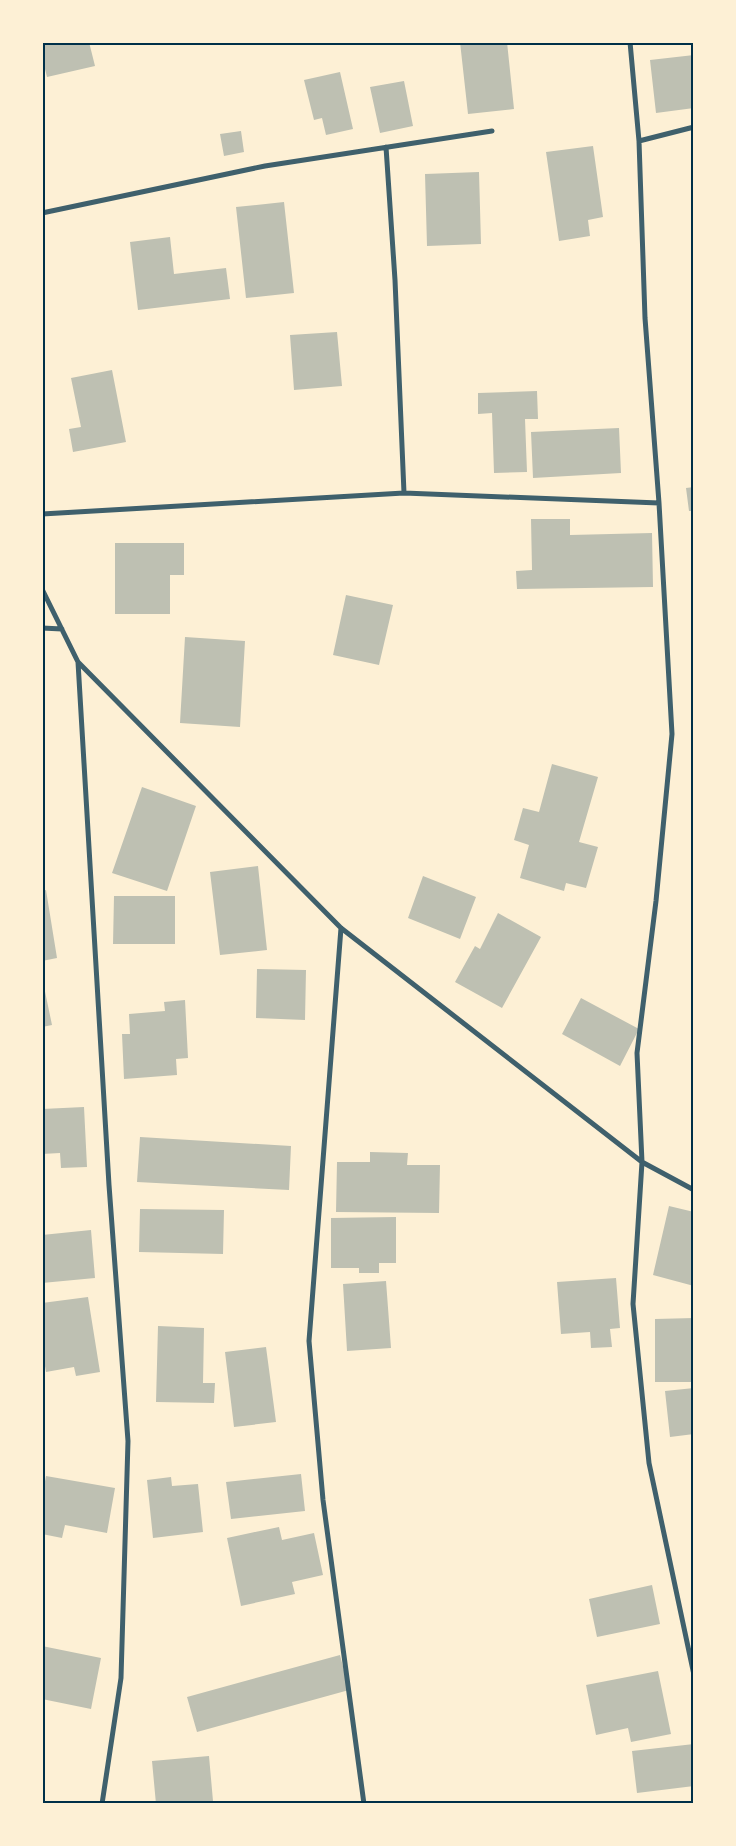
<svg xmlns="http://www.w3.org/2000/svg" width="736" height="1846" font-family="'Public Sans',sans-serif">
	<style>
		.building { fill: #bec0b2 }
		.lines { fill: none; stroke-linecap: round; stroke-linejoin: round }
		.minor { stroke: #3f606c; stroke-width: 5 }
		.neatline { fill: none; stroke: #003049; stroke-width: 2 }
	</style>
	<rect width="100%" height="100%" fill="#fdf0d5"/>
	<path class="building" d="M42 42H89L95 66 47 77 42 57Z
		M460 42H507L514 109 468 114Z
		M694 55V108L656 113 650 60Z
		M340 72 353 129 326 135 322 118 314 120 304 80Z
		M404 81 413 126 380 133 370 87Z
		M241 131 244 152 224 156 220 134Z
		M593 146 603 217 588 220 590 236 559 241 546 152Z
		M479 172 481 244 427 246 425 174Z
		M284 202 294 293 246 298 236 207Z
		M170 237 174 274 226 268 230 299 138 310 130 242Z
		M337 332 342 386 294 390 290 335Z
		M112 370 126 442 73 452 69 429 81 427 71 378Z
		M537 391 538 419H525L527 472 494 473 492 413 478 414V393Z
		M619 428 621 473 533 478 531 432Z
		M694 487V511H689L686 488Z
		M531 519H570V535L652 533 653 587 517 589 516 571 532 570Z
		M115 543H184V575H170V614H115Z
		M346 595 393 605 379 665 333 655Z
		M185 637 245 641 240 727 180 723Z
		M552 764 598 777 579 842 598 847 586 888 566 883 564 891 520 878 529 845 514 840 523 808 539 812Z
		M142 787 196 806 167 891 112 873Z
		M258 866 267 950 220 955 210 872Z
		M423 876 476 897 460 939 408 918Z
		M46 890 57 958 42 961V891Z
		M114 896H175V944H113Z
		M498 913 541 937 502 1008 455 982 475 946 480 949Z
		M257 969 306 970 305 1020 256 1018Z
		M42 977 52 1025 42 1027Z
		M581 998 639 1029 620 1066 562 1034Z
		M185 1000 188 1058 176 1059 177 1075 124 1079 122 1034H130L129 1014 165 1011 164 1002Z
		M84 1107 87 1167 61 1168 60 1153 42 1154V1109Z
		M140 1137 291 1146 289 1190 137 1182Z
		M370 1152 408 1153 407 1165H440L439 1213 336 1212 337 1162H370Z
		M669 1206 694 1212V1286L653 1275Z
		M140 1209 224 1210 223 1254 139 1252Z
		M396 1217V1263H379V1273H359V1268H331V1218Z
		M91 1230 95 1278 42 1283V1235Z
		M616 1278 620 1328 610 1329 612 1347 591 1348 590 1332 561 1334 557 1282Z
		M386 1281 391 1348 347 1351 343 1284Z
		M88 1297 100 1372 76 1376 74 1367 46 1372 42 1348V1303Z
		M694 1318V1382H655V1319Z
		M158 1326 204 1328 203 1383H215L214 1403 156 1402Z
		M266 1347 276 1422 234 1427 225 1352Z
		M694 1388V1434L670 1437 665 1391Z
		M301 1474 305 1511 231 1519 226 1482Z
		M46 1476 115 1488 107 1533 65 1525 62 1538 42 1534V1497Z
		M171 1477 172 1486 198 1484 203 1532 153 1538 147 1480Z
		M279 1527 282 1540 314 1533 323 1575 292 1582 295 1594 241 1606 227 1538Z
		M652 1585 660 1624 597 1637 589 1599Z
		M42 1646 101 1658 91 1709 42 1699Z
		M340 1655 349 1690 197 1732 187 1697Z
		M658 1671 671 1734 631 1742 628 1728 596 1735 586 1685Z
		M694 1744V1786L637 1793 632 1751Z
		M209 1756 213 1801H215L216 1804H156L152 1761Z"/>
	<g class="lines">
		<path class="minor" d="M630 42 639 141 694 127
			M639 141 645 318 659 503 672 734 656 901 637 1053 642 1162 633 1304 649 1463 694 1675
			M386 147 395 280 404 493
			M42 213 265 166 492 131
			M42 514 404 493 659 503
			M42 589 78 662 341 928 642 1162 694 1190
			M42 628 62 629
			M78 662 109 1185 128 1441 121 1678 102 1804
			M341 928 309 1341 323 1500 364 1804"/>
	</g>
	<rect width="736" height="1846" fill="none" stroke="#fdf0d5" stroke-width="88"/>
	<rect x="44" y="44" width="648" height="1758" class="neatline"/>
</svg>
